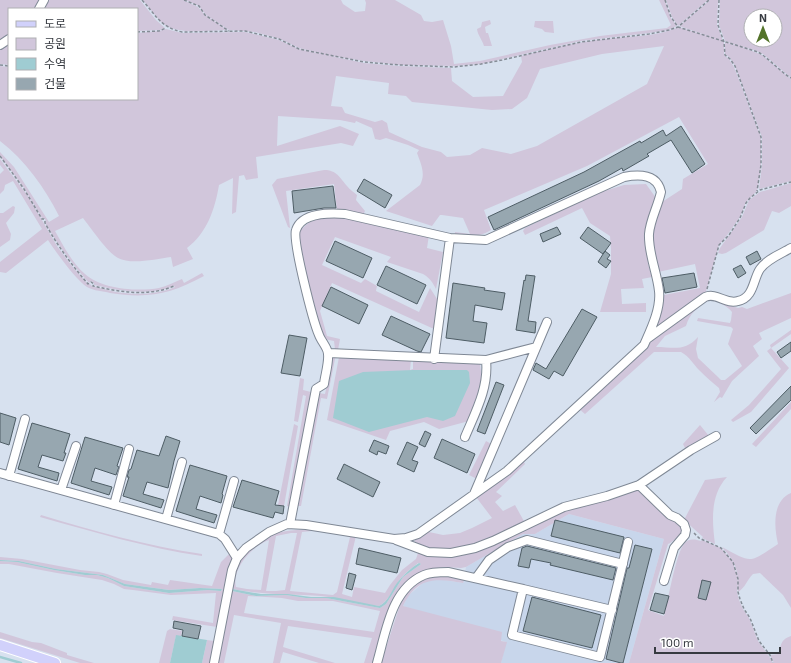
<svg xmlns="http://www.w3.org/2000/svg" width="791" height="663" font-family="'Exo 2','Noto Sans KR',sans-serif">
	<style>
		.built { fill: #c8d6eb }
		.green { fill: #d1c6db; fill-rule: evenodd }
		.water { fill: #9fccd2 }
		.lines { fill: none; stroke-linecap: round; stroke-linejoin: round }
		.stream { stroke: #9fccd2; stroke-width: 2.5 }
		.building { fill: #97a7b0; stroke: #4e5d65 }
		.minor-casing { stroke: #7f8895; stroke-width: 10 }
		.major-casing { stroke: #fff; stroke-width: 12 }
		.path { stroke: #858c96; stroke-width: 1.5; stroke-dasharray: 3 2; stroke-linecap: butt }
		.minor { stroke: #fff; stroke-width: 8 }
		.major { stroke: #d1d1fb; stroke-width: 10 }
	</style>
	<rect width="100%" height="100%" fill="#d7e1ef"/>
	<path class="built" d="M569 514 664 539 629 663H501L506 642 403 606 408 596 424 582 431 580H444L463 583 466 567 523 534H535Z"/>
	<path class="green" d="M0 0H42L37 9H9V36L0 43Z
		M47 0H140L156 20 165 28 161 30 137 31V9H42Z
		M143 0H183L198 7 205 15 228 30C208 30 176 36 161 22 154 15 149 7 143 0Z
		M185 0H341L343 4 355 12 365 11 366 3 365 0H395L421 15 424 21 432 22 443 20 451 46 454 64 480 61 550 45 600 36 667 28 671 25 659 0H665L671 18 677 26 669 30 649 33 581 41 481 64 454 66 400 65 364 61 327 55 299 48 280 39 255 32 229 30 206 15 199 6Z
		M666 0H708L678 26 672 17Z
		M710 0H718L717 25 723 41 720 40 724 42V55L729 59 734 67 761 137V166L758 188 756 192 746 202 740 217 728 234 719 245 705 295 660 327 656 323 664 295 700 288 695 264 658 272 652 236 657 213 662 202 682 189 683 179 708 164 679 117 587 166 484 210 491 230C480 237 467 237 455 235V232L470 234 463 218 442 215H440L432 226 386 211 420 185C426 174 421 164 417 153L419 150 408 145 386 138 380 140 375 139 372 128 356 121 355 123 340 120 278 116 277 146 340 126 359 134 353 146 341 143 256 157 258 178 246 180 244 175 239 176 236 212 232 214 233 178 219 185C215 209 207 233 187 248L193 259 173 267 171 257C156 259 131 265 118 258 108 253 90 227 83 218L55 231C63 245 72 263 85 274 101 289 137 292 159 288 167 286 174 282 182 279L184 283 202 273 204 276C171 294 148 299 110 293 103 291 94 291 87 287 76 280 55 251 48 240L6 273 0 272V262L42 229 13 181 5 185 4 190 0 194V174L4 170 0 165V159L28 196 57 246 72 266 88 284H90L92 286C100 288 108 290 116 292 135 295 157 295 175 287L174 286C148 296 121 291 94 285V283L91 281 89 283C72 264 58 245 45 223L46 221 45 219 42 218 24 188 0 156V152L14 167 49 222 59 216C45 188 25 160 0 141V66L9 67V99H137V33L159 31 166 29 182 33 245 32 279 40 299 49 364 63 400 66 451 68 452 81 473 97 503 96 522 62 521 56C549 49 577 42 606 39 630 36 656 37 679 27L717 39 679 26ZM664 46 647 84 537 146 511 154 482 148 470 155 447 157 441 152 422 147 389 132 387 123 382 120 375 122 345 113 342 107 331 106 336 76 389 83 388 94 406 96 412 102 492 110 512 109 527 98 540 69 602 54Z
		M720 0H791V78L763 54 754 50 740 46 762 55 791 79V181L759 189 762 165V137L735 66 730 58 725 54V42L738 46 725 41 719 25ZM751 16H775V40H751Z
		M490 20 491 24 485 27 486 33H488L492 46H484C482 39 478 36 477 29L481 27 482 22Z
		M535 21H553L554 33 545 32 542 29 534 27Z
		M9 42V65L0 64V48Z
		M324 170C337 170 340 178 347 186 350 190 354 192 357 195L356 200 365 211 363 215 337 210 334 184 286 191 290 228 288 227 272 185 277 179Z
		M791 183V206L779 213 772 211 764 230 726 253 722 254 718 253 720 248 742 217 749 200 760 192Z
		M646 184 656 198 646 243 648 264 652 277 642 279 644 288 621 289 622 304 646 303V312H600L611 274V249L610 236 590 223 582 208 525 235 523 231 525 228 598 193 624 185Z
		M13 206 15 207 14 213 6 223 11 234 10 240 0 247V213H3Z
		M341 217 429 235 427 248 443 252 436 289C433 283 430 278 423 274L387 262 391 257 335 237 322 265 361 283 365 279 377 286 376 291 419 312 430 288 439 302 434 329 332 283 320 311 327 336 340 339 338 350 335 349 334 341 324 339 303 264 298 234C311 216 321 218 341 217Z
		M791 293V318L759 333 762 339 753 346 759 356 732 381 722 398 720 397 714 402 720 392 719 388C712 382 706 377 699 370 693 364 690 357 681 352H654L585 414 579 409 524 462 525 464 496 492 502 496 495 502 503 511 515 505 525 523C491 539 452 560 414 543L415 540 426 532H429L443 535 460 533 472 528 492 518 476 497 511 473 651 339 673 325 708 298 738 308 742 307 747 309ZM707 301C716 300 726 305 732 312L731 320 730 323 698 318 697 321 731 327 733 329 728 344 742 366 725 380H721L718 377 698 358 696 349 698 337C685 352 673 347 656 347L665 336 686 326C690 313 696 309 707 301Z
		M791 330V334L771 348 789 368 751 412 733 422 731 420 749 405 781 369 767 351 771 348 770 345Z
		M333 357H336L335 359 327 399 321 398 301 506H298L318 393 325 394Z
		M339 357 411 360 410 370 413 369V361L480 364 482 380 469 421 439 429 424 422 390 431 386 440 327 420Z
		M300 378 304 379 303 390 311 392 290 507 287 506 306 396 303 395 298 422 294 421Z
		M791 402V409L756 447 752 444Z
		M294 424 298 426 284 506 278 505Z
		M700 425 709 436 686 450 683 444Z
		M486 441 493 445 477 479 469 475Z
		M0 475 216 535 229 547 233 560 224 588 217 627 172 620 173 616 213 623 216 593 171 595 133 590 124 589 114 584 102 580 57 573 9 564H0V561L17 562 54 570 85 575H97L108 578 124 586 169 593 208 590 221 591 222 589 200 588 169 590 125 584 103 575 56 569 19 561 0 560V557L22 559 80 570 99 572 107 574 123 580 151 585 152 582 168 585 170 580 212 586 221 562 230 553 225 545 216 537 192 531 0 478Z
		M727 477C710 495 712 521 715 544L702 538 703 537 684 520 705 480Z
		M637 488 676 519 684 530 681 536C675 538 673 542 668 544L648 610 664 616C668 601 676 553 684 544 688 538 695 539 701 541L702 540 721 548 733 562 738 579 737 592 739 600 743 609 749 618 758 641 769 656 773 663H629L664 539 569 514 535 534H523L466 567 461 568 445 567 430 569 406 584 374 663H364L372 638 288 626 283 647 335 663H319L283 652 280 663H273L281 623 234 615 224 663H218L227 611 232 591 256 596 286 595 306 598H326L380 608 386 604 403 577 421 564 418 563C413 567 406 572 401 578 394 587 390 600 379 606 360 604 341 598 321 596 292 594 262 595 232 589 231 574 237 564 246 553 276 520 318 530 356 536L342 594 352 597 354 587 385 593 390 585 402 570 416 559 419 550 457 554 561 511ZM312 531 327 532 350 537 337 592 333 595 290 591 302 532ZM291 533H297L285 590 276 591H266L276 536ZM269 540 261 590 247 589 236 587C231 569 253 545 269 540ZM248 596 282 598 298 601H333L380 611 374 632 244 613Z
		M791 493V608L783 595 760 573 753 574C747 580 745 588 738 592 738 568 737 565 722 547 753 564 749 563 778 544 774 527 772 501 791 493Z
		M41 515C94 531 147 546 202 554V556C147 548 94 532 40 517Z
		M445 575 465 578 463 583C435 578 417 577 403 606L502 632 501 641 507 642 501 663H381L401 602C413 582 422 578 445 575Z
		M170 629 182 631 181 636H176L170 663H159L167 631Z
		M0 632 32 642 41 643 67 653V655L94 663H80L0 638Z
		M791 636V663H774L770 655 778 654C782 644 780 640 791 636Z
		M207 640 214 641 210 663H202Z"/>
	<path class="water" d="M413 370H467L469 372 470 383 455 416 443 421 427 417 369 432 333 418 339 381 363 372Z
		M0 560 19 561 56 569 103 575 125 584 169 590 200 588 222 589 221 591 208 590 169 593 124 586 108 578 97 575H85L54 570 17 562 0 561Z
		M419 563 421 564 403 577 386 604 380 608 326 598H306L286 595 256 596 232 591V589L261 594H288L311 597H334L379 606C389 601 391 591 397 583 403 575 411 568 419 563Z
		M176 635 207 640 202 663H170Z"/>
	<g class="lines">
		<path class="stream" d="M0 657 21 663"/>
	</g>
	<path class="building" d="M681 126 705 164 692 173 671 140 647 154 649 156 623 171 622 168 599 181 494 230 488 217 584 172 640 141 641 143 663 130 666 136Z
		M364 179 392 195 385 208 357 191Z
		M333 186 336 208H324L294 213 292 191Z
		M557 227 561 234 543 242 540 234Z
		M588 227 611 243 603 254 580 238Z
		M335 241 372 258 363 278 326 261Z
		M605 251 610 255 607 259 611 261 606 268 598 262Z
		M757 251 761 259 750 265 746 257Z
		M741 265 746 273 738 278 733 269Z
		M386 266 426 285 417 304 377 285Z
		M694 273 697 287 665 293 662 278Z
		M526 275 535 276 528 321 536 322 535 333 516 330 524 280 525 281Z
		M453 283 485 288 484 290 505 293 502 310 475 305 473 321 487 323 484 343 446 338Z
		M331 287 368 305 359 324 322 306Z
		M582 309 597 317 563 376 554 371 549 379 533 370 536 363 546 369Z
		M391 316 430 334 421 352 417 351 382 335Z
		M289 335 307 338 300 376 281 373Z
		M791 342V351L781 358 777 352Z
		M496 382 504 385 485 434 477 431Z
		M791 386V400L756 434 750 428Z
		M0 413 16 418 9 445 0 442Z
		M32 423 70 434 64 453H66L63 461 42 455 38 467 59 473 57 481 18 469Z
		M425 431 431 434 425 447 419 444Z
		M166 436 180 441 174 461 168 488 147 482 143 494 164 500 161 508 123 496 129 477H127L129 470 131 469 137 450 159 456Z
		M85 437 123 448 117 466 119 467 116 475 95 468 91 481 112 487 109 495 71 483Z
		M442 439 475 454 467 473 434 458Z
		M374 440 389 446 386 454 378 451 377 455 369 451Z
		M407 442 418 447 412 460 418 462 414 472 397 464Z
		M344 464 380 482 373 497 337 479Z
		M190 465 227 476 222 494 223 495 221 503 200 496 196 509 217 515 214 523 176 511Z
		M242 480 279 491 275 505 284 506 283 514 275 512 273 518 233 507Z
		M555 520 624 537 620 553 551 536Z
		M635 545 652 549 623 663H621L606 659 627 568H629Z
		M527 546 616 568 613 580 550 565 551 563 531 559 529 568 518 566 522 548Z
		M359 548 401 558 397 573 356 564Z
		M349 573 356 575 352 590 346 588Z
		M702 580 711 582 706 600 698 598Z
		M655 593 669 596 664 614 650 610Z
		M532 597 601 615 592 648 523 631Z
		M174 621 201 626 198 639 182 636 183 630 173 628Z"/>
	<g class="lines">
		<g class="minor-casing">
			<path id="minor" d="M39 9 44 0
				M0 45 9 39
				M647 339 705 297C717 292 726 305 738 301 754 298 753 279 760 269 767 259 781 254 791 248
				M329 353 486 360 536 347
				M434 359 450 238
				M465 437C475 413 489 388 486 360
				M0 473 219 534 225 539 237 558
				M9 476 25 419
				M639 485 670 515 677 518 684 524 686 530 685 535 674 548 664 581
				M61 490 76 446
				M474 494 547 322
				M114 505 129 449
				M166 519 182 462
				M219 534 234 481
				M396 540 428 552 451 553 475 548 493 541 564 507 607 496 639 485 691 450 716 436
				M476 578 489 560 508 547 527 540 623 564
				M612 610 523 589 512 635 600 657 628 542
				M214 663 232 570 237 558 246 548 269 532 287 524 306 525 394 539 406 538 418 534 507 471 644 345C651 329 661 309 659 291 657 272 648 253 649 234 650 220 658 206 661 192 657 174 640 174 624 177L486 240 450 238 345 214C330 213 302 212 296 230 292 240 313 321 319 335 321 341 328 348 328 354 329 363 325 375 324 384L316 389 290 524
				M377 663C386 632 391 589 424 575 431 572 440 572 448 572L523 589"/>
		</g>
		<g class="major-casing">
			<path id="major" d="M0 645 55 663"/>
		</g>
		<path class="path" d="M142 0C156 15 160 27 182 32L245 31 279 39 299 49 364 62 400 65 454 67 481 64 502 60 581 42 649 34 669 30 678 27 709 0
			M184 0 199 6 205 15 229 31
			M665 0 671 17 678 27 758 52C770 59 779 71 791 78
			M719 0 718 25 724 42 725 55 730 59 735 66 761 137V165L757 191
			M137 32 159 31 166 28
			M0 65 9 66
			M0 156 24 189 42 219H44L45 221V223C57 245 71 264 88 284L91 282 94 284 93 286C120 292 148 297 174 286
			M707 289 719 245 729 235 740 218 746 203 750 198 760 190 791 182
			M694 533 699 538 721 548 733 562 738 579V592L740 599 744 609 750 618 759 641 770 655 773 663"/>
		<use href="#minor" class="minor"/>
		<use href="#major" class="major"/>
	</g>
	<rect x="8" y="8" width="130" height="92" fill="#ffffff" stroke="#afb0b3"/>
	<rect x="16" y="21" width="20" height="6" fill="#d1d1fb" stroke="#afb0b3"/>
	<text x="44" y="28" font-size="12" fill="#363a40">도로</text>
	<rect x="16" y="38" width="20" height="12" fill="#d1c6db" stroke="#afb0b3"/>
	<text x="44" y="48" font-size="12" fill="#363a40">공원</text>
	<rect x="16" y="58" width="20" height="12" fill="#9fccd2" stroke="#afb0b3"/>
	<text x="44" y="68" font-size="12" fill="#363a40">수역</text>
	<rect x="16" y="78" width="20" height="12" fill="#97a7b0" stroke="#afb0b3"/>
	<text x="44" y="88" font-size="12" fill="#363a40">건물</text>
	<g transform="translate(763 28)"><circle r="19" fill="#ffffff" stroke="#afb0b3"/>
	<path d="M0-3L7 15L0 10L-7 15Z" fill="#537329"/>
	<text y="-6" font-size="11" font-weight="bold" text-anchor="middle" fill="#363a40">N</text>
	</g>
	<path d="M655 647v6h125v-6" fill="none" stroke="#363a40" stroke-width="2"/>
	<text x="661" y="647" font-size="12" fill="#363a40" stroke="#ffffff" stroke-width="3" paint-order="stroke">100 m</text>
</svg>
